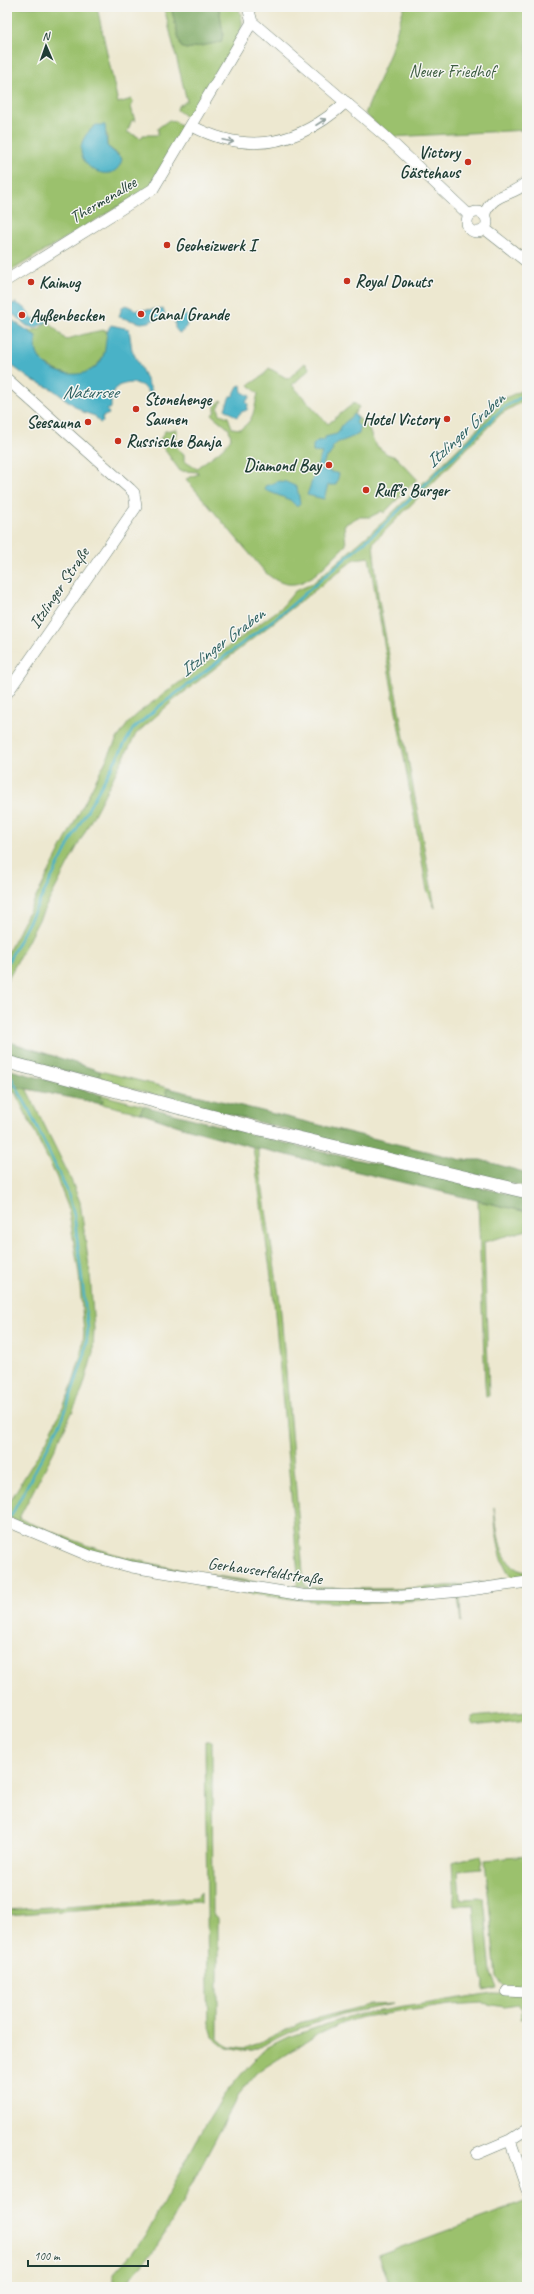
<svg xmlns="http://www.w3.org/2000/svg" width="534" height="2294" font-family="Caveat,sans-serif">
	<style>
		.green { fill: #9bc16d; stroke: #5d7f50; fill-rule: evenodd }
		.forest { fill: #7ca760; stroke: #4e724a }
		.water { fill: #49b2c7; stroke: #34787e }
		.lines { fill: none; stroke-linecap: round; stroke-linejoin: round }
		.stream { stroke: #49b2c7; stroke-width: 2.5 }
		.minor-casing { stroke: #67796b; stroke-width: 12 }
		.major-casing { stroke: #67796b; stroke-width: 14 }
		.minor { stroke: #fff; stroke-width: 11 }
		.major { stroke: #fff; stroke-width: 13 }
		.oneway { stroke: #8f9e9a }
		.poi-dot { fill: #c8321e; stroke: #f6f6f2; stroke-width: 1.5 }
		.labels { text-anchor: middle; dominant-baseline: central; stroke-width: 3; stroke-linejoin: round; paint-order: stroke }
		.park-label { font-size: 17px; fill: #3e5e42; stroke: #f6f6f2 }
		.poi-label { font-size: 17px; font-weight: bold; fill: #1f3d34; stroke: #f6f6f2; text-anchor: start }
		.street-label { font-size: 17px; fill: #1f3d34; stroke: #f6f6f2 }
		.water-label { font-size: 18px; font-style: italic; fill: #2c6060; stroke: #f6f6f2 }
	</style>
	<rect width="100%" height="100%" fill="#f6f6f2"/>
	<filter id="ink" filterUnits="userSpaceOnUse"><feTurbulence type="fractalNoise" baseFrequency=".025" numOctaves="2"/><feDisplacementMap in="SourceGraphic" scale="8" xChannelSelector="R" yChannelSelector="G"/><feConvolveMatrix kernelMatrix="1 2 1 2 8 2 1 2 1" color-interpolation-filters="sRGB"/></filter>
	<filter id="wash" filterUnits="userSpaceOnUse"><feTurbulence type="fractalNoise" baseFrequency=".012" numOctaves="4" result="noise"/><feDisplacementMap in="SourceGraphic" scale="16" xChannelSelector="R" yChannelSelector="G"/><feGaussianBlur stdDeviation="0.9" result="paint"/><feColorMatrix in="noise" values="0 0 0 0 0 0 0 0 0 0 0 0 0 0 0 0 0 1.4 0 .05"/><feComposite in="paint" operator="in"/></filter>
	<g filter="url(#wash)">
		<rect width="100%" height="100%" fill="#ede8d0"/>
		<path class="green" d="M7 7H97L118 103 132 99 133 103 131 107 135 121 132 120 127 132 141 138 143 135H158V128L169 120 175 121 184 129 151 187 9 272 7 271ZM107 134V146L119 155 81 149Z
			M164 7H171L181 47 186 49 221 42 223 34 219 7H238C240 12 243 20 242 25 241 40 199 103 189 119L177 110 178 106 187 101Z
			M404 7H527V130L391 137 365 114 390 53Z
			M48 321 66 340C72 337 99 330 106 330 111 362 86 385 56 370 50 366 43 365 39 357 35 351 36 343 36 336L29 331 39 329Z
			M305 363 310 369 292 385 328 424 354 403 359 407 354 414 368 427 373 440 377 446 387 454 396 457 417 479 384 513 382 511 370 517H358L344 525 346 545C321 568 299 602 266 573L186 479 198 474V472L180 471 162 446 160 440 165 431 177 429C178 441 169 443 184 454V461L197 469C207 458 222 453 231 438L229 429 212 415 215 411V406L221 400 222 401 218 408 220 414 228 417 232 428 240 429C255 421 254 407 258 394L249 385 264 375 269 368 288 379Z
			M525 389 527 399 502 413 373 543 378 595 435 908 427 890 369 557 355 559 174 700 136 734 7 981V954L117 739 129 722 142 710 281 608 295 591 312 584 382 523 469 438 505 398Z
			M100 1071 168 1088 166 1091 167 1098 99 1080Z
			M7 1085 26 1088 69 1175 80 1202 90 1273 94 1329 93 1353 82 1391 54 1451 19 1518C29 1524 42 1527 53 1532 128 1565 212 1576 293 1587L297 1585 298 1574 273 1291 253 1147 258 1149V1158L280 1302 304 1584 308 1587C365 1590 421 1590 477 1583 486 1582 499 1582 507 1577L505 1580 439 1590 305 1591 304 1587 300 1585 297 1591 111 1559 7 1517V1506L47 1440 69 1394 81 1356 84 1333 79 1274 68 1207 56 1176 15 1092 7 1088Z
			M98 1094 144 1106 140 1113 102 1104 103 1098Z
			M478 1201 527 1212V1230L484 1242 489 1396H486L485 1383Z
			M494 1507C497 1528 499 1570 527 1572V1579C523 1580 519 1581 515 1579 498 1569 495 1524 494 1507Z
			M205 1584 248 1591 460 1595 461 1623 458 1597C427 1599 396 1603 364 1603 312 1603 261 1596 210 1587L205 1590Z
			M527 1712V1720L473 1726 472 1717Z
			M205 1741H212L213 1915 218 1918V2038L229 2047 245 2049 303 2022 368 2005 394 2004 342 2014 293 2031 253 2050 242 2051 227 2048 213 2037 209 2024 208 1992Z
			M481 1855 482 1869 458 1871 460 1899 483 1898 484 1899 491 1973 497 1987 483 1990 484 1982 479 1967 474 1905H454L452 1862Z
			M527 1856V1990L506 1988 496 1977 485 1860Z
			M201 1892V1904L197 1901 7 1915V1910L197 1897Z
			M492 1993 527 1994V2018L520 2019 522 2009 518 2005 504 2007 482 2003 450 2005 362 2017 345 2022 315 2036 256 2073 240 2093 169 2227 153 2252 122 2287H113V2274L133 2252 150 2228 200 2134 224 2095 250 2064 266 2048 289 2037 354 2015Z
			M527 2201V2287H390L378 2256Z"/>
		<path class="forest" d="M171 7H219L223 34 221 42 186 49 181 47Z
			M7 1041 100 1071 99 1080 7 1057Z
			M7 1069 98 1094 103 1101 102 1104 7 1085Z
			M168 1088 462 1160H481L527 1173V1187L375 1153 167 1098 166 1091Z
			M144 1106 297 1146 527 1198V1212L253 1147 182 1127 140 1113Z"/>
		<path class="water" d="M96 125H105L107 146 122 159C115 194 53 158 96 125Z
			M16 303 25 308 33 319 45 318 48 321 35 328 27 326 14 315 7 312V305Z
			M126 305 136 310 163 309 165 314 149 322 141 323 119 317 122 307Z
			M182 315 188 316C187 324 187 330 179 333L175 328V321Z
			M7 317 36 336C36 343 35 351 39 357 48 373 75 379 91 370 112 358 101 337 111 325L129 329 132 350 152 391 149 393C142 382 131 381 118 386L111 395V408L107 410 109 414 102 417 103 422 100 423 95 416 83 412 52 389 30 379 7 362Z
			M241 385 242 392 250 396 246 402 248 404 247 410 241 412 237 417 225 409 230 396H233L238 386Z
			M354 414 358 418 356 423 360 427 359 434C352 437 346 440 339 442 335 443 335 446 332 448L333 450 328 457H326L321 469 339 474 336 485H328L324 499 307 495 322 453 313 452V445L317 441 325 440V437L337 434 340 430 339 428Z
			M279 481 286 482 297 487 300 503 297 507 290 500 265 490V486Z"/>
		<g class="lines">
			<path class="stream" d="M7 964 78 827 133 729 157 708 286 610 383 526 503 408 523 396
				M7 1069 13 1081 7 1080
				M11 1516 63 1418 85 1354 88 1329 74 1214 67 1190 28 1108 13 1081"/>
		</g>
	</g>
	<g filter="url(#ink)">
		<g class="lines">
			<g class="minor-casing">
				<path id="minor" d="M248 7 252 22 385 136 469 215
					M192 126C249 156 299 145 346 102
					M467 222a10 10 0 1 1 20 0a10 10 0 1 1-20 0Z
					M484 215C494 190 513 198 527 181
					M485 229 527 262
					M7 280 153 189 252 22
					M7 379 130 489 134 493 136 507 7 693
					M7 1521 90 1556 132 1567 302 1595 402 1596 463 1591 527 1582
					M507 1991 527 1992
					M510 2140 527 2190
					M477 2154 510 2140 527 2129"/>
			</g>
			<g class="major-casing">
				<path id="major" d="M7 1062 256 1128 527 1192"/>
			</g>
			<use href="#minor" class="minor"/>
			<use href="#major" class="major"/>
		</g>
		<defs><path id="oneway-shaft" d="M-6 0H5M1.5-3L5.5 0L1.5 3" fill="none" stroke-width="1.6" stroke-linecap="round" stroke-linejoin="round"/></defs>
		<g class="oneway">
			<use href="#oneway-shaft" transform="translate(321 122) rotate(-33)"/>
			<use href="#oneway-shaft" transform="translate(228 141) rotate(12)"/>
		</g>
	</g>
	<g class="poi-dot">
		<circle cx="468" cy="162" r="4"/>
		<circle cx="167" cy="245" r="4"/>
		<circle cx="347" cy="281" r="4"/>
		<circle cx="31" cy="282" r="4"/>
		<circle cx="141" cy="314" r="4"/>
		<circle cx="22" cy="315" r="4"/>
		<circle cx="136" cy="409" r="4"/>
		<circle cx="447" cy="419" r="4"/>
		<circle cx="88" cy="422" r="4"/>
		<circle cx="118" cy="441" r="4"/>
		<circle cx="329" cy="465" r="4"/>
		<circle cx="366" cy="490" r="4"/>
	</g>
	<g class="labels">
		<g class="park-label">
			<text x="452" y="71">Neuer Friedhof</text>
		</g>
		<g class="poi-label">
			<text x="460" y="152" text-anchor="end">Victory<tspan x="460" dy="20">Gästehaus</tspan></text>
			<text x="175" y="245">Geoheizwerk I</text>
			<text x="355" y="281">Royal Donuts</text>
			<text x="39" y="282">Kaimug</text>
			<text x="149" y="314">Canal Grande</text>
			<text x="30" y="315">Außenbecken</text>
			<text x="144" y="399">Stonehenge<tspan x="144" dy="20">Saunen</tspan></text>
			<text x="439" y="419" text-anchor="end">Hotel Victory</text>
			<text x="80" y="422" text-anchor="end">Seesauna</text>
			<text x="126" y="441">Russische Banja</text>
			<text x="321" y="465" text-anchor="end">Diamond Bay</text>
			<text x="374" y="490">Ruff's Burger</text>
		</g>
		<g class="street-label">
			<text transform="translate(103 200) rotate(-31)">Thermenallee</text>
			<text transform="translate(59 588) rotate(-56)">Itzlinger Straße</text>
			<text transform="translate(265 1571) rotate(8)">Gerhauserfeldstraße</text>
		</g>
		<g class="water-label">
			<text x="90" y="392">Natursee</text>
			<text transform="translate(465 430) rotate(-43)">Itzlinger Graben</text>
			<text transform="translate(222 642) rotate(-37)">Itzlinger Graben</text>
		</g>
	</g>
	<rect width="534" height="2294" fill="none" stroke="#f6f6f2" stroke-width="24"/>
	<g transform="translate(46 46) rotate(358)" stroke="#f6f6f2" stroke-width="3" paint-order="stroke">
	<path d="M0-3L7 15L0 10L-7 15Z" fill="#1f3d34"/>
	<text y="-6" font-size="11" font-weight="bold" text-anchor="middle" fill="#1f3d34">N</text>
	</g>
	<path d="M28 2260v6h120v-6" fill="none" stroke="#1f3d34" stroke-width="2"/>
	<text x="34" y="2260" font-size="12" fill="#1f3d34" stroke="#f6f6f2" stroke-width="3" paint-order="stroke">100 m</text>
</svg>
